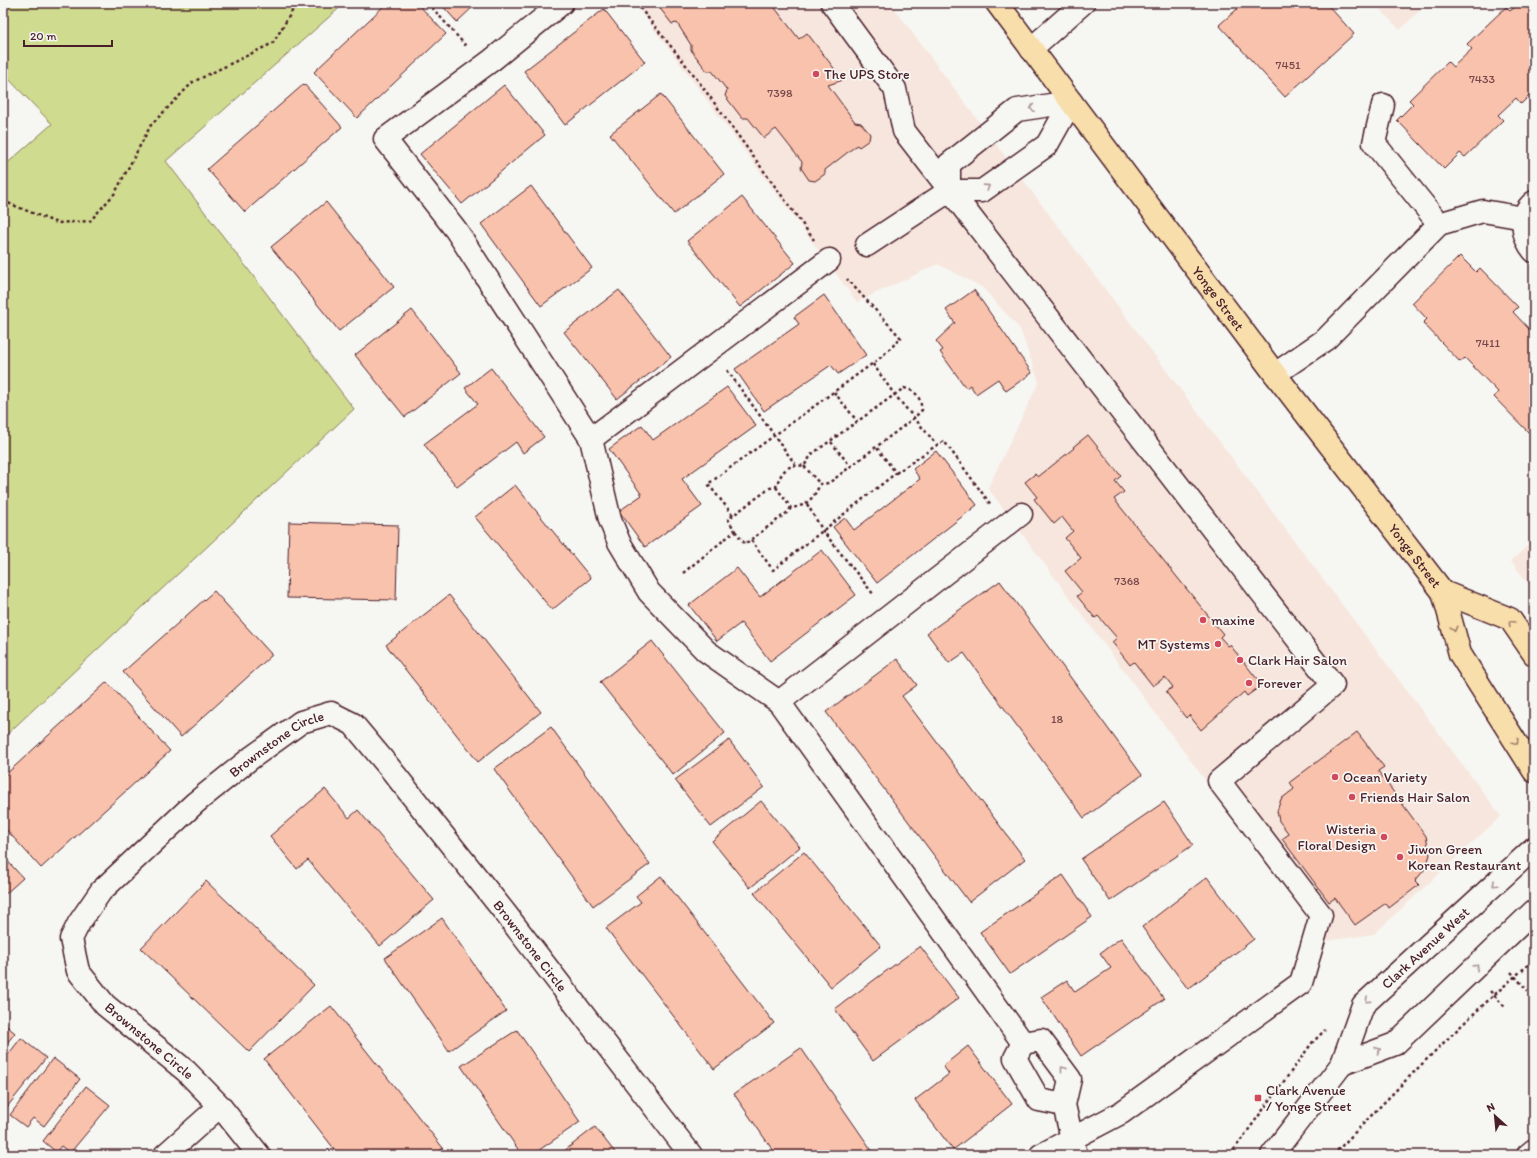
<svg xmlns="http://www.w3.org/2000/svg" width="1537" height="1158" font-family="Itim,sans-serif">
	<style>
		.built { fill: #f7e6dd }
		.green { fill: #cfdb8f; stroke: #8c7d5d }
		.building { fill: #f9c2ac; stroke: #4a1f2b }
		.lines { fill: none; stroke-linecap: round; stroke-linejoin: round }
		.minor-casing { stroke: #4a1f2b; stroke-width: 25 }
		.major-casing { stroke: #4a1f2b; stroke-width: 25 }
		.path { stroke: #4a1f2b; stroke-width: 2.5; stroke-dasharray: 3 3; stroke-linecap: butt }
		.minor { stroke: #f6f6f2; stroke-width: 22 }
		.major { stroke: #f8deab; stroke-width: 22 }
		.oneway { stroke: #a99598 }
		.oneway2 { stroke: #a17e6b }
		.poi-dot { fill: #d1495b; stroke: #f6f6f2; stroke-width: 1.5 }
		.labels { text-anchor: middle; dominant-baseline: central; stroke-width: 3.5; stroke-linejoin: round; paint-order: stroke }
		.number-label { font-size: 12px; fill: #76484b }
		.poi-label { font-size: 14px; fill: #4a1f2b; stroke: #f6f6f2; text-anchor: start }
		.street-label { font-size: 14px; fill: #4a1f2b; stroke: #f6f6f2 }
	</style>
	<rect width="100%" height="100%" fill="#f6f6f2"/>
	<filter id="ink" filterUnits="userSpaceOnUse"><feTurbulence type="fractalNoise" baseFrequency=".025" numOctaves="2"/><feDisplacementMap in="SourceGraphic" scale="8" xChannelSelector="R" yChannelSelector="G"/><feConvolveMatrix kernelMatrix="1 2 1 2 8 2 1 2 1" color-interpolation-filters="sRGB"/></filter>
	<g filter="url(#ink)">
		<path class="built" d="M635 3H890L1501 816 1374 934 1325 941 988 488 1039 382 1020 329 982 287 938 264 857 302Z
			M1374 3H1427L1400 30Z
			M1534 540V591L1511 561Z"/>
		<path class="green" d="M3 3H345L166 161 354 409 3 738V167L52 124 3 73Z"/>
		<path class="building" d="M387 3H417L446 34 357 118 314 72Z
			M440 3H477L457 22Z
			M656 3H781L775 8 799 39 807 33 843 80 828 85 855 122 861 123 870 134 869 140 859 147 857 145 825 170V174L815 181 809 180 801 168 802 162 776 129 764 138 748 118H742L725 96 727 90 712 71H707L691 50V45L677 23 672 24Z
			M1244 3H1326L1354 34 1285 97 1219 25Z
			M1520 3H1534V91L1521 104 1516 98 1498 115 1503 120 1465 157 1460 153 1444 169 1397 120 1413 104 1409 100 1448 62 1453 67 1472 49 1467 44 1506 7 1510 11Z
			M604 9 645 62 565 125 524 71Z
			M304 84 342 127 245 212 207 169Z
			M504 85 545 135 462 204 420 154Z
			M661 94 724 174 674 214 610 134Z
			M531 186 592 268 541 306 481 224Z
			M742 197 795 263 740 307 687 241Z
			M326 202 394 287 339 331 271 247Z
			M1460 256 1476 272 1480 268 1518 307 1513 312 1529 329 1534 324V433L1531 435 1494 397 1498 392 1465 358 1460 362 1423 323 1427 319 1412 303Z
			M619 290 671 357 617 399 564 332Z
			M974 290 1032 373 1006 391 998 379 976 394 970 385 966 388 940 352 943 350 936 341 955 323 946 310Z
			M824 295 866 355 838 374 831 365 764 411 735 369 799 324 794 317Z
			M412 310 461 373 405 417 355 355Z
			M491 368 544 437 523 453 516 442 457 487 424 444 478 404 465 388Z
			M727 387 756 426 682 479 702 506 645 547 619 511 642 495 609 449 642 425 653 440Z
			M1088 435 1121 476 1115 481 1124 492 1114 499 1223 634 1220 637 1228 646 1230 645 1262 685 1247 696 1244 692 1201 730 1189 715 1186 718 1166 692 1173 687 1165 677 1153 686 1134 662 1130 665 1112 642 1117 638 1098 616 1095 618 1077 596 1082 592 1065 571 1081 558 1065 538 1073 531 1062 517 1054 524 1034 499 1037 497 1025 482 1035 474 1038 477 1074 448 1073 447Z
			M936 451 977 505 877 583 833 527 845 518 854 530 920 479 913 469Z
			M515 485 591 578 552 610 475 517Z
			M289 522 398 525 396 600 287 598Z
			M822 550 856 595 770 661 741 623 717 641 689 605 737 568 760 597Z
			M1000 581 1142 775 1084 818 964 653 949 663 927 633Z
			M214 591 272 655 181 737 123 672Z
			M449 595 541 712 478 762 386 645Z
			M652 641 725 733 673 775 600 682Z
			M897 659 917 685 902 696 1025 859 969 902 826 712Z
			M107 682 170 751 41 868 3 826V777Z
			M551 727 650 864 593 906 494 769Z
			M1357 732 1384 767 1378 771 1426 836 1430 855 1425 869 1415 881 1419 885 1389 908 1386 903 1355 925 1335 898 1329 902 1282 839 1289 834 1279 821 1277 811 1281 799 1294 789 1290 782Z
			M729 740 764 787 711 827 675 780Z
			M325 789 349 818 358 810 434 900 380 946 308 860 297 869 270 836Z
			M761 801 800 847 750 888 712 841Z
			M1164 802 1193 845 1110 901 1081 859Z
			M804 852 881 946 831 987 754 893Z
			M3 856 23 878 3 896Z
			M1063 875 1092 917 1010 974 980 932Z
			M661 876 774 1023 714 1069 606 928 641 902 636 896Z
			M1207 877 1254 939 1188 989 1142 927Z
			M206 881 314 985 249 1052 141 948Z
			M442 918 506 1011 449 1051 385 958Z
			M1121 938 1164 999 1081 1056 1041 997 1067 980 1075 992 1111 968 1100 953Z
			M920 946 959 998 873 1061 835 1009Z
			M331 1006 443 1148 435 1155H339L264 1059Z
			M3 1023 15 1033 3 1048Z
			M517 1030 580 1122 532 1155H522L461 1066Z
			M21 1038 46 1058 3 1112V1061Z
			M968 1046 1012 1104 953 1150 915 1100 949 1074 943 1066Z
			M801 1048 875 1155H776L734 1094Z
			M53 1058 80 1079 44 1126 33 1118 26 1127 10 1115Z
			M86 1086 110 1105 70 1153 61 1146 56 1152 43 1141Z
			M595 1127 617 1155H559Z"/>
		<g class="lines">
			<g class="minor-casing">
				<g id="minor">
					<path d="M562 3 492 60 385 139 456 230 591 439 610 520 619 542 649 592 706 651 779 702 1023 1043"/>
					<path d="M832 3 895 89 904 131 1333 685 1219 781 1321 915 1301 983 1121 1113 1041 1155"/>
					<path d="M1031 49 1083 3"/>
					<path d="M1383 105 1374 143 1439 224"/>
					<path d="M949 191V164L1017 110 1071 102"/>
					<path d="M1534 202C1518 215 1522 237 1534 251"/>
					<path d="M867 245 949 191H982L1047 145 1071 102"/>
					<path d="M1275 374 1326 339 1439 224 1483 211 1524 218"/>
					<path d="M591 439 829 260"/>
					<path d="M779 702 1021 514"/>
					<path d="M1023 1043 1041 1040 1070 1079 1064 1105 1076 1155"/>
					<path d="M1023 1043 1015 1058 1039 1100 1064 1105"/>
					<path d="M1342 1064 1395 1044 1534 911"/>
					<path d="M165 1155 220 1106"/>
					<path id="s1" d="M259 1155 220 1106 186 1071 105 1005 78 971 71 939 79 923 101 891 195 803 251 758 301 722 331 713 353 724 389 767 506 914 691 1155"/>
					<path id="s2" d="M1272 1155 1342 1064 1363 1005 1534 848"/>
					<path d="M1528 1155 1534 1150"/>
				</g>
			</g>
			<g class="major-casing">
				<g id="major">
					<path id="s3" d="M997 3 1275 374 1443 592 1460 654 1534 771"/>
					<path d="M1443 592 1510 619 1534 654"/>
				</g>
			</g>
			<path class="path" d="M428 3 466 46
				M636 3 694 75 814 240
				M3 201 57 223 90 221 115 193 151 125 193 82 273 43 297 3
				M873 364 894 394 937 445 944 441 991 505
				M727 370 795 464
				M834 392 857 421
				M831 442 851 467
				M804 466 820 484
				M896 473 937 445
				M776 487 791 508
				M807 504 823 531 874 595
				M733 515 708 484 880 358 901 338 847 279
				M751 540 773 570 896 473 877 448
				M683 573 735 531 728 519 770 488 776 487C781 472 787 463 804 466L812 454 904 388C917 391 920 397 922 410L914 418 829 483 820 484C814 498 807 506 791 508L788 512 745 544 735 531
				M1511 972 1528 991
				M1490 991 1506 1008
				M1230 1155 1312 1043 1325 1030
				M1333 1155C1398 1088 1463 1020 1534 960"/>
			<use href="#minor" class="minor"/>
			<use href="#major" class="major"/>
		</g>
		<defs><path id="oneway-chevron" d="M-2-3.5L2.5 0L-2 3.5" fill="none" stroke-width="1.6" stroke-linecap="round" stroke-linejoin="round"/></defs>
		<g class="oneway">
			<use href="#oneway-chevron" transform="translate(1032 108) rotate(172)"/>
			<use href="#oneway-chevron" transform="translate(987 187) rotate(-33)"/>
			<use href="#oneway-chevron" transform="translate(1495 884) rotate(137)"/>
			<use href="#oneway-chevron" transform="translate(1476 967) rotate(-44)"/>
			<use href="#oneway-chevron" transform="translate(1368 1000) rotate(137)"/>
			<use href="#oneway-chevron" transform="translate(1378 1050) rotate(-21)"/>
			<use href="#oneway-chevron" transform="translate(1063 1069) rotate(-127)"/>
		</g>
		<g class="oneway2">
			<use href="#oneway-chevron" transform="translate(1511 623) rotate(-134)"/>
			<use href="#oneway-chevron" transform="translate(1454 629) rotate(75)"/>
			<use href="#oneway-chevron" transform="translate(1516 742) rotate(58)"/>
		</g>
	</g>
	<g class="poi-dot">
		<circle cx="816" cy="74" r="4"/>
		<circle cx="1203" cy="620" r="4"/>
		<circle cx="1218" cy="644" r="4"/>
		<circle cx="1240" cy="660" r="4"/>
		<circle cx="1249" cy="683" r="4"/>
		<circle cx="1335" cy="777" r="4"/>
		<circle cx="1352" cy="797" r="4"/>
		<circle cx="1384" cy="837" r="4"/>
		<circle cx="1400" cy="857" r="4"/>
		<rect x="1254" y="1094" width="8" height="8" rx="2"/>
	</g>
	<g class="labels">
		<g class="number-label">
			<text x="1288" y="65">7451</text>
			<text x="1482" y="79">7433</text>
			<text x="780" y="93">7398</text>
			<text x="1488" y="343">7411</text>
			<text x="1127" y="581">7368</text>
			<text x="1057" y="719">18</text>
		</g>
		<g class="poi-label">
			<text x="824" y="74">The UPS Store</text>
			<text x="1211" y="620">maxine</text>
			<text x="1210" y="644" text-anchor="end">MT Systems</text>
			<text x="1248" y="660">Clark Hair Salon</text>
			<text x="1257" y="683">Forever</text>
			<text x="1343" y="777">Ocean Variety</text>
			<text x="1360" y="797">Friends Hair Salon</text>
			<text x="1376" y="829" text-anchor="end">Wisteria<tspan x="1376" dy="16">Floral Design</tspan></text>
			<text x="1408" y="849">Jiwon Green<tspan x="1408" dy="16">Korean Restaurant</tspan></text>
			<text x="1266" y="1090">Clark Avenue<tspan x="1266" dy="16">/ Yonge Street</tspan></text>
		</g>
		<g class="street-label">
			<text stroke="none"><textPath href="#s3" startOffset="369">Yonge Street</textPath></text>
			<text stroke="none"><textPath href="#s3" startOffset="693">Yonge Street</textPath></text>
			<text stroke="none"><textPath href="#s1" startOffset="579">Brownstone Circle</textPath></text>
			<text stroke="none"><textPath href="#s1" startOffset="951">Brownstone Circle</textPath></text>
			<text stroke="none"><textPath href="#s2" startOffset="262">Clark Avenue West</textPath></text>
			<text transform="translate(149 1041) rotate(40)">Brownstone Circle</text>
		</g>
	</g>
	<rect width="1537" height="1158" fill="none" stroke="#f6f6f2" stroke-width="16"/>
	<rect x="8" y="8" width="1521" height="1142" fill="none" stroke="#4a1f2b" stroke-width="1.5" filter="url(#ink)"/>
	<g transform="translate(1495 1116) rotate(333)" stroke="#f6f6f2" stroke-width="3" paint-order="stroke">
	<path d="M0-3L7 15L0 10L-7 15Z" fill="#4a1f2b"/>
	<text y="-6" font-size="11" font-weight="bold" text-anchor="middle" fill="#4a1f2b">N</text>
	</g>
	<path d="M24 40v6h88v-6" fill="none" stroke="#4a1f2b" stroke-width="2"/>
	<text x="30" y="40" font-size="12" fill="#4a1f2b" stroke="#f6f6f2" stroke-width="3" paint-order="stroke">20 m</text>
</svg>
